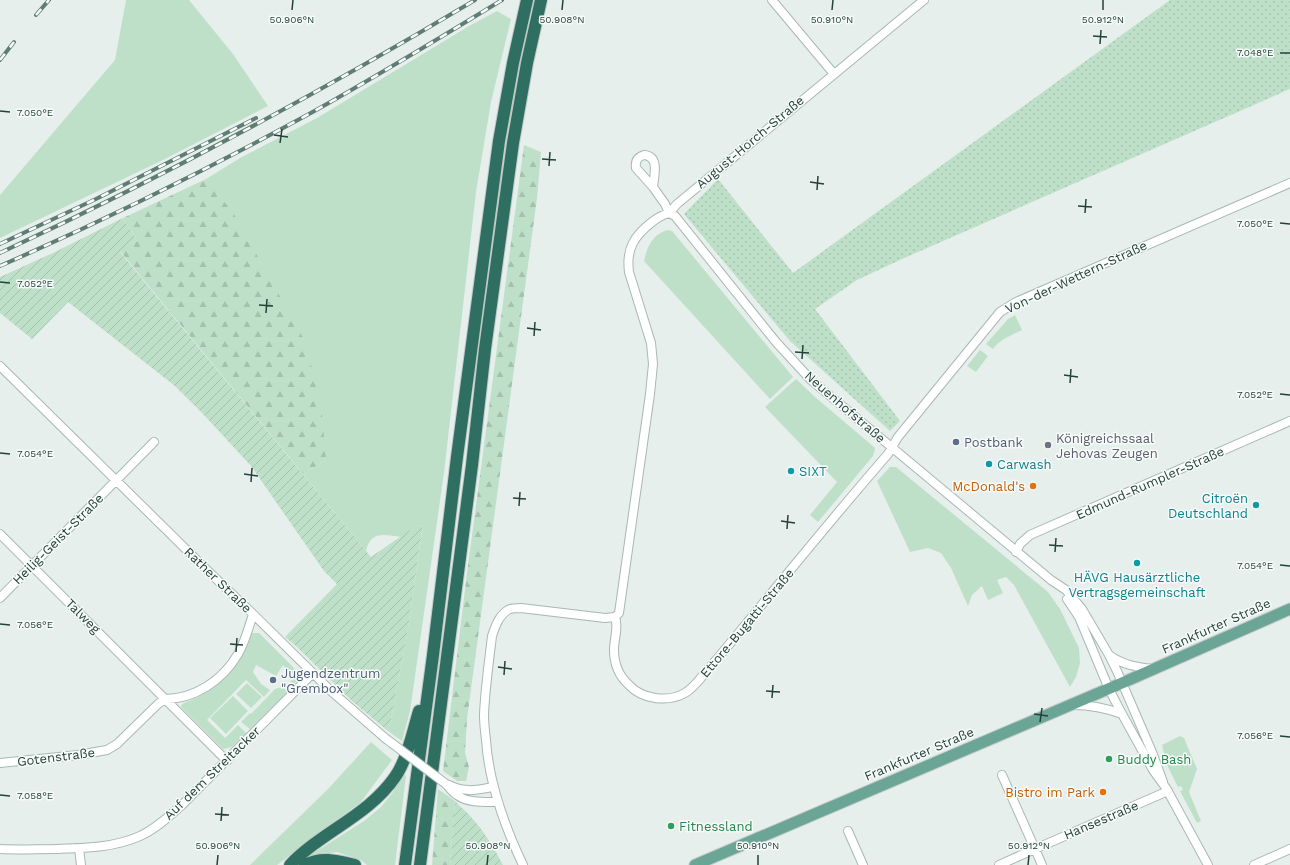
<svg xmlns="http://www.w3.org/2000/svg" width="1290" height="865" font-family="'Work Sans',sans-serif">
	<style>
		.grass { fill: #bfe0c8 }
		.forest { fill: url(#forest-firs) }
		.park { fill: url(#park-dots) }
		.garden { fill: url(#garden-furrows) }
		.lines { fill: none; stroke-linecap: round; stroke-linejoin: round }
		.minor-casing { stroke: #a8b8b2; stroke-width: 10 }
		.major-casing { stroke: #c2cac8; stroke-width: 13 }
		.highway-casing { stroke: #c2cac8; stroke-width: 14 }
		.minor { stroke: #fff; stroke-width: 8 }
		.major { stroke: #6aa596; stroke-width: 11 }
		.highway { stroke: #2f6f62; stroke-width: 12 }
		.rail-casing { stroke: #5f7d75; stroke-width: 4 }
		.rail { stroke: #f7fbf9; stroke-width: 2.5; stroke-dasharray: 8; stroke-linecap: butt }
		.minor-bridge-casing { stroke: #a8b8b2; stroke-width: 10; stroke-linecap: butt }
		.minor-bridge { stroke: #fff; stroke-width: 8 }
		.ticks { fill: none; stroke: #24423a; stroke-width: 1.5 }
		.service-dot { fill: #5c6f8a; stroke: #f7fbf9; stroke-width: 1.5 }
		.worship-dot { fill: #6b7280; stroke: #f7fbf9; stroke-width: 1.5 }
		.culture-dot { fill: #0f9aa8; stroke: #f7fbf9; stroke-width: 1.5 }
		.food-dot { fill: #e8710a; stroke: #f7fbf9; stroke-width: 1.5 }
		.leisure-dot { fill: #2e9e5b; stroke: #f7fbf9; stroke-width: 1.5 }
		.labels { text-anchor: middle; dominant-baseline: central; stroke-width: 3; stroke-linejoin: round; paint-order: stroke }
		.street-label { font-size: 13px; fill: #24423a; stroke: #f7fbf9 }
		.worship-label { font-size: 13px; fill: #5b616d; stroke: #f7fbf9; text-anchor: start }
		.service-label { font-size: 13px; fill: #4e5e75; stroke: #f7fbf9; text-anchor: start }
		.culture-label { font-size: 13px; fill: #0d838f; stroke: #f7fbf9; text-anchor: start }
		.food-label { font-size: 13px; fill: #c56008; stroke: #f7fbf9; text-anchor: end }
		.leisure-label { font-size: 13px; fill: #27864d; stroke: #f7fbf9; text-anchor: start }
		.ticks-label { font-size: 10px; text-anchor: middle; fill: #24423a; stroke: #f7fbf9; stroke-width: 3; stroke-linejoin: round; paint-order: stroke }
	</style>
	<defs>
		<pattern id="forest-firs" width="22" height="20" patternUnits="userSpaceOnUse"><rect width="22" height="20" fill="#bfe0c8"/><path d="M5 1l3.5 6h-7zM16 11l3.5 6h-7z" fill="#a4c1ad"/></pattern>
		<pattern id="park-dots" width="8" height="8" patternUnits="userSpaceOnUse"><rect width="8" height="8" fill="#bfe0c8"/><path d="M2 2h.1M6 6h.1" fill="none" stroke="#a4c1ad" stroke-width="1.8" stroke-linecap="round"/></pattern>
		<pattern id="garden-furrows" width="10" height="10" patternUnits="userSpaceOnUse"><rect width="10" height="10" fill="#bfe0c8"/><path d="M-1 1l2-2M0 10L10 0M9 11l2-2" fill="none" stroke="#a4c1ad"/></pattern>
	</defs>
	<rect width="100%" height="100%" fill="#e6efeb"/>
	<path class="grass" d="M126 0H189L233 54 268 106 165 159 0 238V195L115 60Z
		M497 11 511 19 491 102 476 192 444 473 410 711 402 741 388 731 391 720 407 635 423 525 416 526 402 537C384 535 371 530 366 551L303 474 326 460 206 179 240 158 317 118 469 26Z
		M667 230 672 231 793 377 770 399 644 261C647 247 652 235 667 230Z
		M1015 315 1022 330C1012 335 1000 339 993 349L986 344 1008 319Z
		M980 350 988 356 976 372 967 366Z
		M796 379 815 397 874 447 875 449 873 456 818 522 810 515 837 482 765 407Z
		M890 467H896L1048 592 1060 609 1079 648 1080 663 1076 677 1070 687 1014 585 1006 577 997 580 1003 593 988 600 982 586 972 595 968 606 951 568 941 553 928 548 910 552 877 481Z
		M252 633H259L300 674V677L293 685 290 682 295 677 283 665 276 676 256 665 253 672 261 684 270 690 264 697 246 680 207 720 225 738 238 725 246 733 232 747 223 749 181 707 182 704C205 695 226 683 239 661 244 653 246 641 252 633Z
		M247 683 262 697 251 708 236 694Z
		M288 685 291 688 250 729 241 722 250 713 251 714 275 689Z
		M233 696 248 711 226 734 210 718Z
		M1180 736 1184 738 1197 769 1189 792 1201 821 1197 823 1180 791 1183 790 1181 786 1178 787 1166 763 1162 745Z
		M371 742 392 760 361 802 277 865H250L328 789Z
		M403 773 406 776 395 865H367L361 860 337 852 320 854 301 861 364 821 381 807 393 792Z"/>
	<path class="forest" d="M524 145 541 152 537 198 467 719 465 753 469 767 466 781H457L443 771 467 573Z
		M206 179 234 214 306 343 322 413 326 460 303 474 120 251 137 240 123 218Z
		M438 789 455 801 450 865H432Z"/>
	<path class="park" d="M1170 0H1290V89L902 259 857 280 815 309 900 421 890 431 790 341 684 214 718 179 793 273Z"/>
	<path class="garden" d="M123 218 137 240 120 252 371 557 416 526 423 524 407 635 391 720 388 731 352 701 296 646 285 637 337 584 324 571 251 466 204 415 175 386 68 302 32 339 0 313V277L55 252Z
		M455 801C460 807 466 811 471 817 484 831 494 848 503 865H450Z"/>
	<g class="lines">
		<g class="minor-casing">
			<path id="minor" d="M772 0 834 74
				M644 155C660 156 654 176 653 187L636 168C635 161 637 157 644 155Z
				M653 187 665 204 669 213 675 216 776 342 811 380 1051 580 1066 590 1082 609 1109 655 1117 671 1152 752 1163 782
				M669 213 677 204 924 0
				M0 366 208 571 253 614 331 691 385 738
				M0 534 227 761
				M1016 552 1020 544 1030 535 1290 421
				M0 598 154 442
				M1067 599 1079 617 1109 689 1122 714 1153 770 1166 788 1208 865
				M615 617C619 628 614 638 614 650 614 663 619 676 629 685 642 699 667 703 685 693 695 687 702 676 710 667 724 651 737 635 751 618 796 563 841 508 888 454L898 437 1000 312 1016 302 1290 183
				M1109 655C1123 665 1136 667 1153 669
				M165 699C195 699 223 680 238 654 245 642 249 627 253 614
				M1073 705C1091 705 1106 708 1122 714
				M0 763 78 755 107 750 117 744 158 704 165 699
				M1002 775 1035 849 1168 791
				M446 784C449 787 452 792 457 795 467 803 485 802 497 802
				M449 785C466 793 476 790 493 787
				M848 831 863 865
				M79 848 81 865
				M0 849C18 850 37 849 55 849 84 848 113 848 140 836 156 829 169 816 182 805L313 673
				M523 865C504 825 489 784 486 740 485 732 484 723 484 715 485 689 489 662 492 636 495 627 499 615 508 610 511 608 517 608 521 608L605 618 615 617 619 613 650 394 653 364 651 343 629 272C626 249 634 236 652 222 657 218 662 215 669 213
				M999 865 1035 849 1042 865
				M1254 865 1290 849"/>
		</g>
		<g class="major-casing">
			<path id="major" d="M695 865 1122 683 1290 609"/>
		</g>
		<g class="highway-casing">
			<path id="highway" d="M290 865C321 832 368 816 395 777 407 760 413 731 419 711
				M305 865C322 856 338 861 355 865
				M405 865 433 655 457 457 499 141 513 63 527 0
				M420 865 472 465 485 349 513 143 527 63 541 0"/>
		</g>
		<use href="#minor" class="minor"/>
		<use href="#major" class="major"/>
		<use href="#highway" class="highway"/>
		<g class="rail-casing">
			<path id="rail" d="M36 15 49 0
				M0 60 14 42
				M0 244 96 199 256 118
				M0 253C163 177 321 92 475 0
				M0 266C105 220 208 169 309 114 374 78 438 39 502 0"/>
		</g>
		<use href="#rail" class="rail"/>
		<g class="minor-bridge-casing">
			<path id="minor-bridge" d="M385 738 446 784"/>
		</g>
		<use href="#minor-bridge" class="minor-bridge"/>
	</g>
	<path class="ticks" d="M292 10 293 0M562 10 563 0M832 10 833 0M1103 10V0M1093 36 1107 37M1100 44 1101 30M1280 53H1290M0 111 10 112M274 135 288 137M280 143 282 129M542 159 556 160M549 166 550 152M810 182 824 184M817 190 818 176M1078 206 1092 207M1085 213 1086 199M1280 223 1290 224M0 282 10 283M259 305 273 306M266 313 267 299M527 328 541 330M534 336 535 322M795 352 809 353M802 359 803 345M1064 375 1078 377M1070 383 1071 369M1280 394 1290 395M0 453 10 454M244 474 258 476M251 482 252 468M513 498 526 499M519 506 520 492M781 521 795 523M787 529 788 515M1049 545 1063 546M1055 552 1056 538M1280 565 1290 566M0 624 10 625M230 644 243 645M236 652 237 638M498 667 512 669M504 675 505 661M766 691 780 692M772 698 773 685M1034 714 1048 716M1040 722 1042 708M1280 736 1290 737M0 795 10 796M215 814 229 815M221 821 222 807M217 865 218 855M487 865 488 855M758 865V855M1028 865 1029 855"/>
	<g class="service-dot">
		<circle cx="956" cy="442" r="4"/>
		<circle cx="273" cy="680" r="4"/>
	</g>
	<circle class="worship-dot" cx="1048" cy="445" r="4"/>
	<g class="culture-dot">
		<circle cx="989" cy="464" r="4"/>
		<circle cx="791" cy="471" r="4"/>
		<circle cx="1256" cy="505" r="4"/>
		<circle cx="1137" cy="563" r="4"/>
	</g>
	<g class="food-dot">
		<circle cx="1033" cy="486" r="4"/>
		<circle cx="1103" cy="792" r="4"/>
	</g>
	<g class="leisure-dot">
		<circle cx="1109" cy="759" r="4"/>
		<circle cx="671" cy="826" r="4"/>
	</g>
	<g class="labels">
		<g class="street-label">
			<text transform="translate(750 142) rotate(-40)">August-Horch-Straße</text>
			<text transform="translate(1076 277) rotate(-25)">Von-der-Wettern-Straße</text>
			<text transform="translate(845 407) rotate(41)">Neuenhofstraße</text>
			<text transform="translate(1150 483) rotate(-24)">Edmund-Rumpler-Straße</text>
			<text transform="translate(58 539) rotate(-45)">Heilig-Geist-Straße</text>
			<text transform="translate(218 580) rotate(44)">Rather Straße</text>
			<text transform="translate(83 616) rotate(45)">Talweg</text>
			<text transform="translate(747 623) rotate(-50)">Ettore-Bugatti-Straße</text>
			<text transform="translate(1216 626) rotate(-24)">Frankfurter Straße</text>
			<text transform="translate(919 754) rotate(-23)">Frankfurter Straße</text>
			<text transform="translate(56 757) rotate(-7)">Gotenstraße</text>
			<text transform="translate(212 773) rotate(-44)">Auf dem Streitacker</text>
			<text transform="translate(1101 820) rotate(-23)">Hansestraße</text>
		</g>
		<g class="worship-label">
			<text x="1056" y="438">Königreichssaal<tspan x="1056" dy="15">Jehovas Zeugen</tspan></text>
		</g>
		<g class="service-label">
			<text x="964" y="442">Postbank</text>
			<text x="281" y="673">Jugendzentrum<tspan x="281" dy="15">"Grembox"</tspan></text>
		</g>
		<g class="culture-label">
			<text x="997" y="464">Carwash</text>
			<text x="799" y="471">SIXT</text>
			<text x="1248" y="498" text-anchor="end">Citroën<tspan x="1248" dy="15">Deutschland</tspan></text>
			<text x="1137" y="577" text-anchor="middle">HÄVG Hausärztliche<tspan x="1137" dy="15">Vertragsgemeinschaft</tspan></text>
		</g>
		<g class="food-label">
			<text x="1025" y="486">McDonald's</text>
			<text x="1095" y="792">Bistro im Park</text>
		</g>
		<g class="leisure-label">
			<text x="1117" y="759">Buddy Bash</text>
			<text x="679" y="826">Fitnessland</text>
		</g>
	</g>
	<g class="ticks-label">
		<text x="292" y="23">50.906°N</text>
		<text x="562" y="23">50.908°N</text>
		<text x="832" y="23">50.910°N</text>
		<text x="1103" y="23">50.912°N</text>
		<text x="1255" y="56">7.048°E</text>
		<text x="35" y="116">7.050°E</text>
		<text x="1255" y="227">7.050°E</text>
		<text x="35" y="287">7.052°E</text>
		<text x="1255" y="398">7.052°E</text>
		<text x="35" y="457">7.054°E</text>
		<text x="1255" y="569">7.054°E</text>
		<text x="35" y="628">7.056°E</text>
		<text x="1255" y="739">7.056°E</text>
		<text x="35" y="799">7.058°E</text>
		<text x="218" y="849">50.906°N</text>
		<text x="488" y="849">50.908°N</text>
		<text x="758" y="849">50.910°N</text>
		<text x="1029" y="849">50.912°N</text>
	</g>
</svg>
